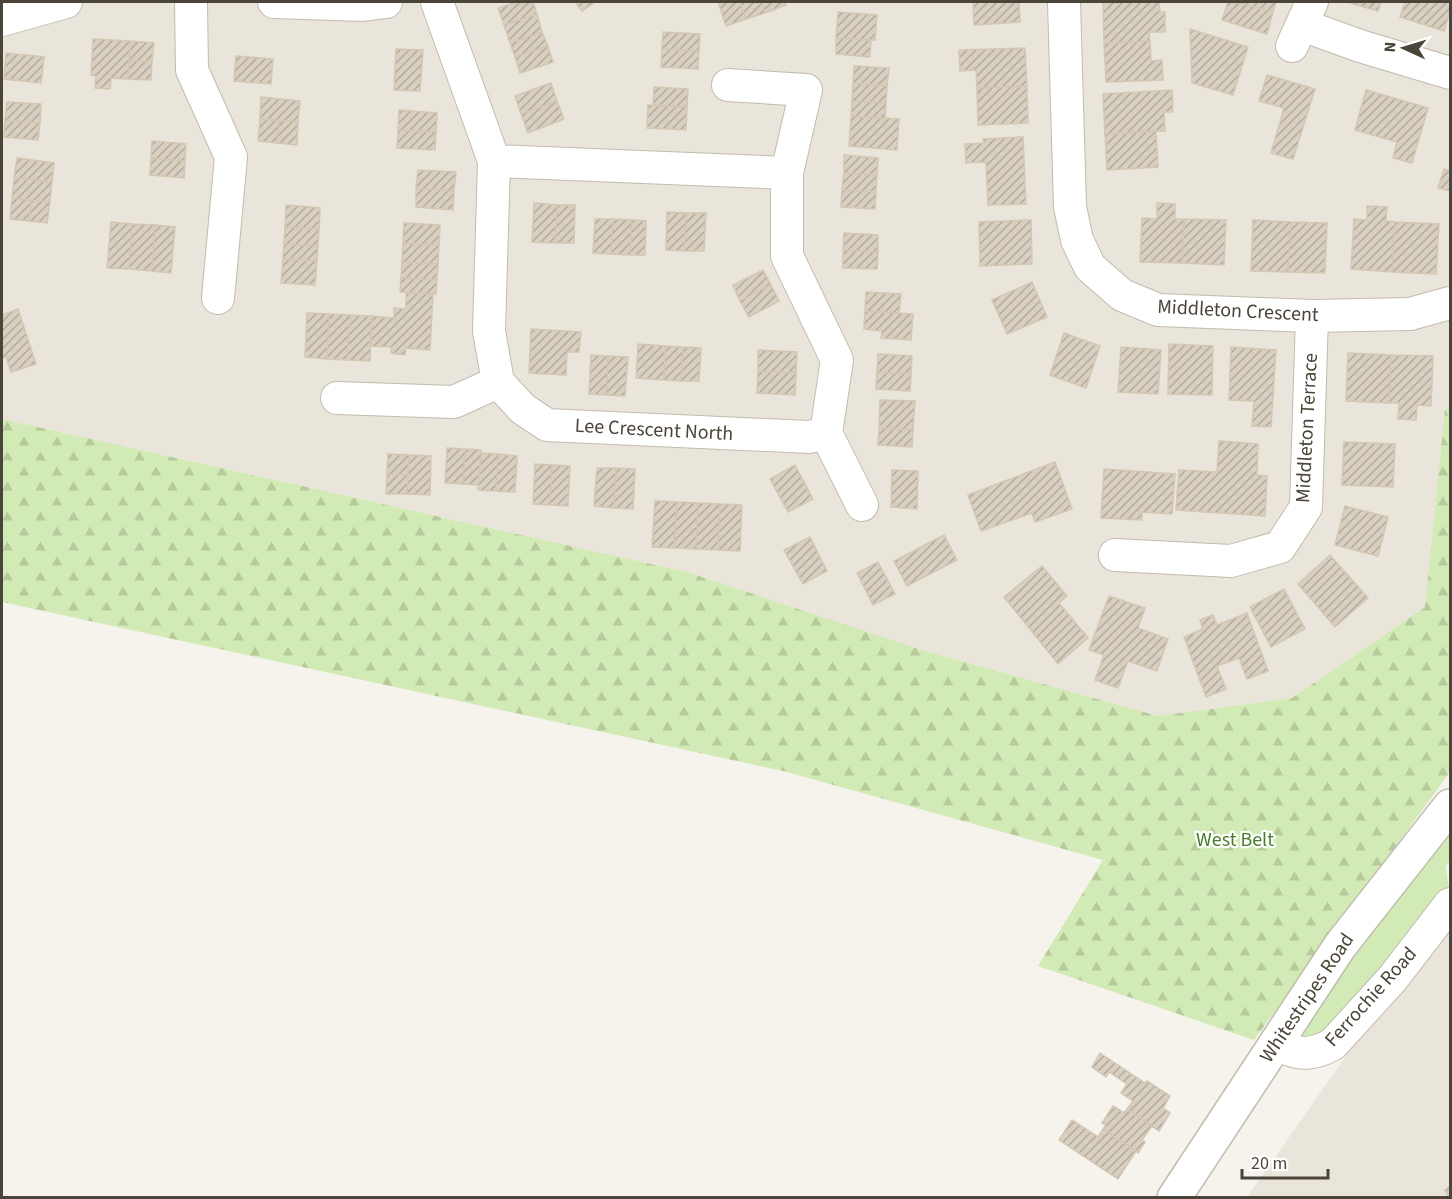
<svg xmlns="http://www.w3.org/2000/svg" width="1452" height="1199" font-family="'Source Sans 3',sans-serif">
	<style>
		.residential { fill: #eae5da }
		.green { fill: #d2eab5 }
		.forest { fill: url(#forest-firs) }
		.building { fill: url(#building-hatch); stroke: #d3c7b4; stroke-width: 1.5 }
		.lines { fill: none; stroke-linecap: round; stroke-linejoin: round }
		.minor-casing { stroke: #c2bbae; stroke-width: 34 }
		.tertiary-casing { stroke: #c2bbae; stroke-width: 36 }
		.minor { stroke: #fff; stroke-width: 32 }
		.tertiary { stroke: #fff; stroke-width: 33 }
		.labels { text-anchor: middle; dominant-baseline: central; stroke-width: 4.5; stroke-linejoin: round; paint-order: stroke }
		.street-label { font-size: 20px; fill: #4b4439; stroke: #fff }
		.park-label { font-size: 20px; fill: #4a7f2a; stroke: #fff }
	</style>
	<defs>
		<pattern id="forest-firs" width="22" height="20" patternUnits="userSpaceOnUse" patternTransform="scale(1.5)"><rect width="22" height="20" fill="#d2eab5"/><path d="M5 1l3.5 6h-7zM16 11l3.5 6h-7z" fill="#b6ca9c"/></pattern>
		<pattern id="building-hatch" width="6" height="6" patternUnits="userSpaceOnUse" patternTransform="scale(1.5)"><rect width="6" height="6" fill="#d8cfc1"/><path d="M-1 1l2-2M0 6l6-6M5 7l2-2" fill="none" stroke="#b1aa9e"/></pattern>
	</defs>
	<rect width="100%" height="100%" fill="#f6f3ec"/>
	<path class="residential" d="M2 2H1450V407L1445 409 1425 607 1292 698 1158 716 922 650 687 572 2 419Z
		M1450 908V1197H1247Z"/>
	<path class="green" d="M1450 819V860L1446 867 1449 890 1317 1041 1301 1038 1298 1032Z"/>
	<path class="forest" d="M1450 407V772L1254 1040 1038 966 1103 860 783 771 2 602V419L687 572 922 650 1158 716 1292 698 1425 607 1445 409Z"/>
	<path class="building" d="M517 2H533L537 14 504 25 498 8Z
		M575 2H595L582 11Z
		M718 2H740L746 19 726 26Z
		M740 2H762L765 13 746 19Z
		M762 2H785L786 5 765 13Z
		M973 2H1019L1020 22 974 25Z
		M1103 2H1159L1160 12H1165V32H1149L1150 41 1104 43Z
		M1228 2H1237L1273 12 1267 34 1222 20Z
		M1237 2H1276L1273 12Z
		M1347 2H1381L1378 11Z
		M1405 2H1450V11L1444 31 1400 17Z
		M838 12 877 15 875 40 836 38Z
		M537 14 542 32 510 43 504 25Z
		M1190 29 1248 47 1233 95 1192 83Z
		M542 32 548 46 515 57 510 43Z
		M663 32 700 34 699 51 662 49Z
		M836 38 871 40 870 57 836 54Z
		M93 39 130 41 128 79 111 78 110 89 95 88 96 76 91 75Z
		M130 41 154 43 152 62 129 60Z
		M1150 41 1151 61 1162 60 1163 80 1106 82 1104 43Z
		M548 46 553 62 520 73 515 57Z
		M1025 48 1027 86 977 88 976 70 960 71 959 50Z
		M396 49 423 50 420 91 394 90Z
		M662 49 699 51 698 69 661 67Z
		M6 53 44 57 41 83 4 79Z
		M236 56 273 59 271 84 234 81Z
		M129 60 152 62 151 80 128 79Z
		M854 66 889 68 887 86 853 83Z
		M1267 75 1315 89 1293 159 1271 153 1284 108 1259 101Z
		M551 83 557 101 521 114 515 96Z
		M853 83 887 86 886 103 852 101Z
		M1027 86 1028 123 978 125 977 88Z
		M654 87 688 89 687 107 653 105Z
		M1172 90 1173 112H1164L1165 131 1105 134 1103 94Z
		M1366 90 1428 108 1412 163 1393 158 1397 142 1355 130Z
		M261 97 300 101 298 122 260 119Z
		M557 101 564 119 528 133 521 114Z
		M852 101 886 103 885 119 851 116Z
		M7 102 41 104 40 123 5 120Z
		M648 105 687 107 686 130 647 128Z
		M399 110 437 113 436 132 398 130Z
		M851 116 899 119 897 150 849 146Z
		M260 119 279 120 277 143 258 141Z
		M5 120 40 123 38 140 4 137Z
		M279 120 298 122 297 145 277 143Z
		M398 130 436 132 435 150 397 148Z
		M1156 131 1158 167 1107 170 1105 134Z
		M1023 137 1026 204 988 205 986 162 966 163 965 144 984 143 983 139Z
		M152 141 186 144 185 161 151 158Z
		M844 155 878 158 877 175 844 173Z
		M17 158 54 163 52 182 14 178Z
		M151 158 185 161 184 178 150 175Z
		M1444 169 1450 171V191L1438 188Z
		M418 170 456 172 454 191 416 188Z
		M844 173 877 175 876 192 842 190Z
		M14 178 52 182 50 202 12 198Z
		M416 188 454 191 453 210 416 207Z
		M842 190 876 192 875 209 841 207Z
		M12 198 31 200 29 221 10 219Z
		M31 200 50 202 47 223 29 221Z
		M534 203 557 205 555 243 532 242Z
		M1157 203 1175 204V219H1184L1182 263 1140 262 1142 218 1157 219Z
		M286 205 320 208 319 229 285 227Z
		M557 205H575L574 243H555Z
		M1367 206 1387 207 1386 221 1395 222 1392 272 1351 269 1354 219 1367 220Z
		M667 212 686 213 684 251 666 250Z
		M686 213H706L704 251H684Z
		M595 219H613L611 254 593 253Z
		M613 219 632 220 630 255 611 254Z
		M1184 219 1226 220 1224 265 1182 263Z
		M632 220 646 221 645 255H630Z
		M1031 220 1032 264 980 266 979 222Z
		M1253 220 1291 222 1288 272 1251 271Z
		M111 222 132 224 129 269 107 268Z
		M1291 222 1327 223 1325 273 1288 272Z
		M1395 222 1439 224 1436 274 1392 272Z
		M404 223 440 225 439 245 403 243Z
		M132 224 155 225 152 271 129 269Z
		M155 225 175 227 171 273 152 271Z
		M285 227 319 229 318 246 284 244Z
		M844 233 878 235V252L843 250Z
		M403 243 439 245 438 264 402 262Z
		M284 244 318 246 317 261 283 259Z
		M843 250 878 252 877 269 843 268Z
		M283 259 317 261 315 285 281 283Z
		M402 262 438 264 437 280 401 278Z
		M763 270 771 285 740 301 733 285Z
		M401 278 437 280 436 294 400 292Z
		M1032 282 1047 317 1007 334 992 300Z
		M771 285 779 301 749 317 740 301Z
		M866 292 901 294 899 313 865 311Z
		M406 293 433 294 430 350 406 348 405 355 391 353V347L370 346 372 316 394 318V308L406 309Z
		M18 309 36 364 11 372 6 357 2 358V315Z
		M865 311 913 314 911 340 881 338 882 331 864 329Z
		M307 313 329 314 327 359 305 357Z
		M329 314 350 315 347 360 327 359Z
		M350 315 372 316 370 361 347 360Z
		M531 329 581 332 579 352H567L566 375 529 373Z
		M1064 333 1100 346 1086 388 1050 375Z
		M638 344 665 346 664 380 636 378Z
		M1169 344 1213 346 1212 395 1168 394Z
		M665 346 683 347 681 381 664 380Z
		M683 347 701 348 699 381H681Z
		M1121 347 1161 350 1158 394 1118 392Z
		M1231 347 1276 350 1271 427 1252 426 1254 401 1229 400Z
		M758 350 797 352 796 373 758 371Z
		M1348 353 1391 355 1389 403 1346 401Z
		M878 354 912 356 911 374 877 372Z
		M591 355 608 356 606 395 589 394Z
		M1391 355 1433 356 1431 406 1417 405 1416 420 1398 419 1399 403H1389Z
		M608 356 628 357 625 396 606 395Z
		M758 371 796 373 795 395 757 393Z
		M877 372 911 374 910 391 876 389Z
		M880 400 915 401 913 430 879 428Z
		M879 428 913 430 912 447 878 445Z
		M1219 441 1258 444 1257 475 1267 476 1265 516 1176 510 1179 470 1217 472Z
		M1344 442 1395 444 1393 487 1342 485Z
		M447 448 465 449 463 484 445 483Z
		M465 449 481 450 478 485 463 484Z
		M481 453 498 454 496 491 478 490Z
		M388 454 409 455 408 475 387 474Z
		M498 454 517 456 515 492 496 491Z
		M409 455 431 456 430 495 407 494Z
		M1055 462 1072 509 1035 522 1032 513 981 531 968 495Z
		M535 464 552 465 550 505 533 504Z
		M552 465 570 466 568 506 550 505Z
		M795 465 813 499 788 512 770 479Z
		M597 468H616L614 508 594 506Z
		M616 468 635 469 633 509 614 508Z
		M1104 469 1175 474 1172 514 1142 512V520L1101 518Z
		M892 470 918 471 917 509 891 507Z
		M387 474 408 475 407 494H386Z
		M655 501 677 502 674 548 652 547Z
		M677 502 698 503 696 549 674 548Z
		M698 503 720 504 718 550 696 549Z
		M720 504 742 505 740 551 718 550Z
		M1345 506 1388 517 1378 556 1335 545Z
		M944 535 957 560 907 586 894 561Z
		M810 537 827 571 803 584 784 550Z
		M1330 555 1368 598 1335 627 1298 584Z
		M878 562 895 594 873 605 857 573Z
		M1042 566 1067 596 1059 603 1088 638 1058 664 1004 597Z
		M1284 589 1305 629 1271 647 1250 607Z
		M1109 596 1145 608 1138 628 1168 639 1157 671 1128 661 1118 688 1095 680 1104 655 1089 650Z
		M1247 613 1268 671 1247 679 1239 658 1217 666 1226 689 1206 697 1184 637 1203 629 1200 620 1213 615 1217 625Z
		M1100 1053 1145 1083 1147 1081 1170 1096 1163 1108 1170 1113 1159 1131 1127 1109 1133 1101 1121 1093 1127 1084 1109 1072 1106 1077 1092 1067Z
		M1113 1106 1124 1113 1127 1109 1152 1126 1142 1140 1145 1142 1138 1153 1103 1129 1106 1125 1102 1123Z
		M1072 1120 1098 1137 1103 1129 1136 1151 1118 1179 1059 1140Z
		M1450 1186V1198H1449L1445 1190Z"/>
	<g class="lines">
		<g class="minor-casing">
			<path id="minor" d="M191 2 192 70 231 157 218 298
				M274 2 363 5 386 2
				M437 2 494 161 489 331 498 382 523 409 547 425 809 437 826 433 837 360 787 256V173L494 161
				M1064 2 1070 207 1077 240 1090 267 1122 295 1158 310 1312 316 1410 314 1450 303
				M2 20 66 2
				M1302 25 1360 46 1450 73
				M1292 46 1312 2
				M728 85 806 90 787 173
				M337 398 454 402 498 382
				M826 433 862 505
				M1115 555 1231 561 1280 547 1306 507 1312 316
				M1276 1043C1296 1056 1312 1056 1333 1044L1393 978 1450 904"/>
		</g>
		<g class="tertiary-casing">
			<path id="tertiary" d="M1174 1198 1340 946 1450 806"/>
		</g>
		<use href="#minor" class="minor"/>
		<use href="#tertiary" class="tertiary"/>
	</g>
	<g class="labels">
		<g class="street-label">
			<text transform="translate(1238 311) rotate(3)">Middleton Crescent</text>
			<text transform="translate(1307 428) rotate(-87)">Middleton Terrace</text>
			<text transform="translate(654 430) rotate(3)">Lee Crescent North</text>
			<text transform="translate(1371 997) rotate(-48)">Ferrochie Road</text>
			<text transform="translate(1307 998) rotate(-56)">Whitestripes Road</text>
		</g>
		<g class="park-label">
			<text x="1235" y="840">West Belt</text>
		</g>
	</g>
	<rect width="1452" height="1199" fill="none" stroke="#4b4439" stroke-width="6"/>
	<g transform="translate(1404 48) rotate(274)" stroke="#ffffff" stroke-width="4.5" paint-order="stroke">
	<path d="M0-4.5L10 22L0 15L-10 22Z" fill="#4b4439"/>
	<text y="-9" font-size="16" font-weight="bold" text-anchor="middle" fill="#4b4439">N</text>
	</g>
	<path d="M1242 1169v9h86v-9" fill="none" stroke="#4b4439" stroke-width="3"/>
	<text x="1251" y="1169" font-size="18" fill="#4b4439" stroke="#ffffff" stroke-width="4.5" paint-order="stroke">20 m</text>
</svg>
